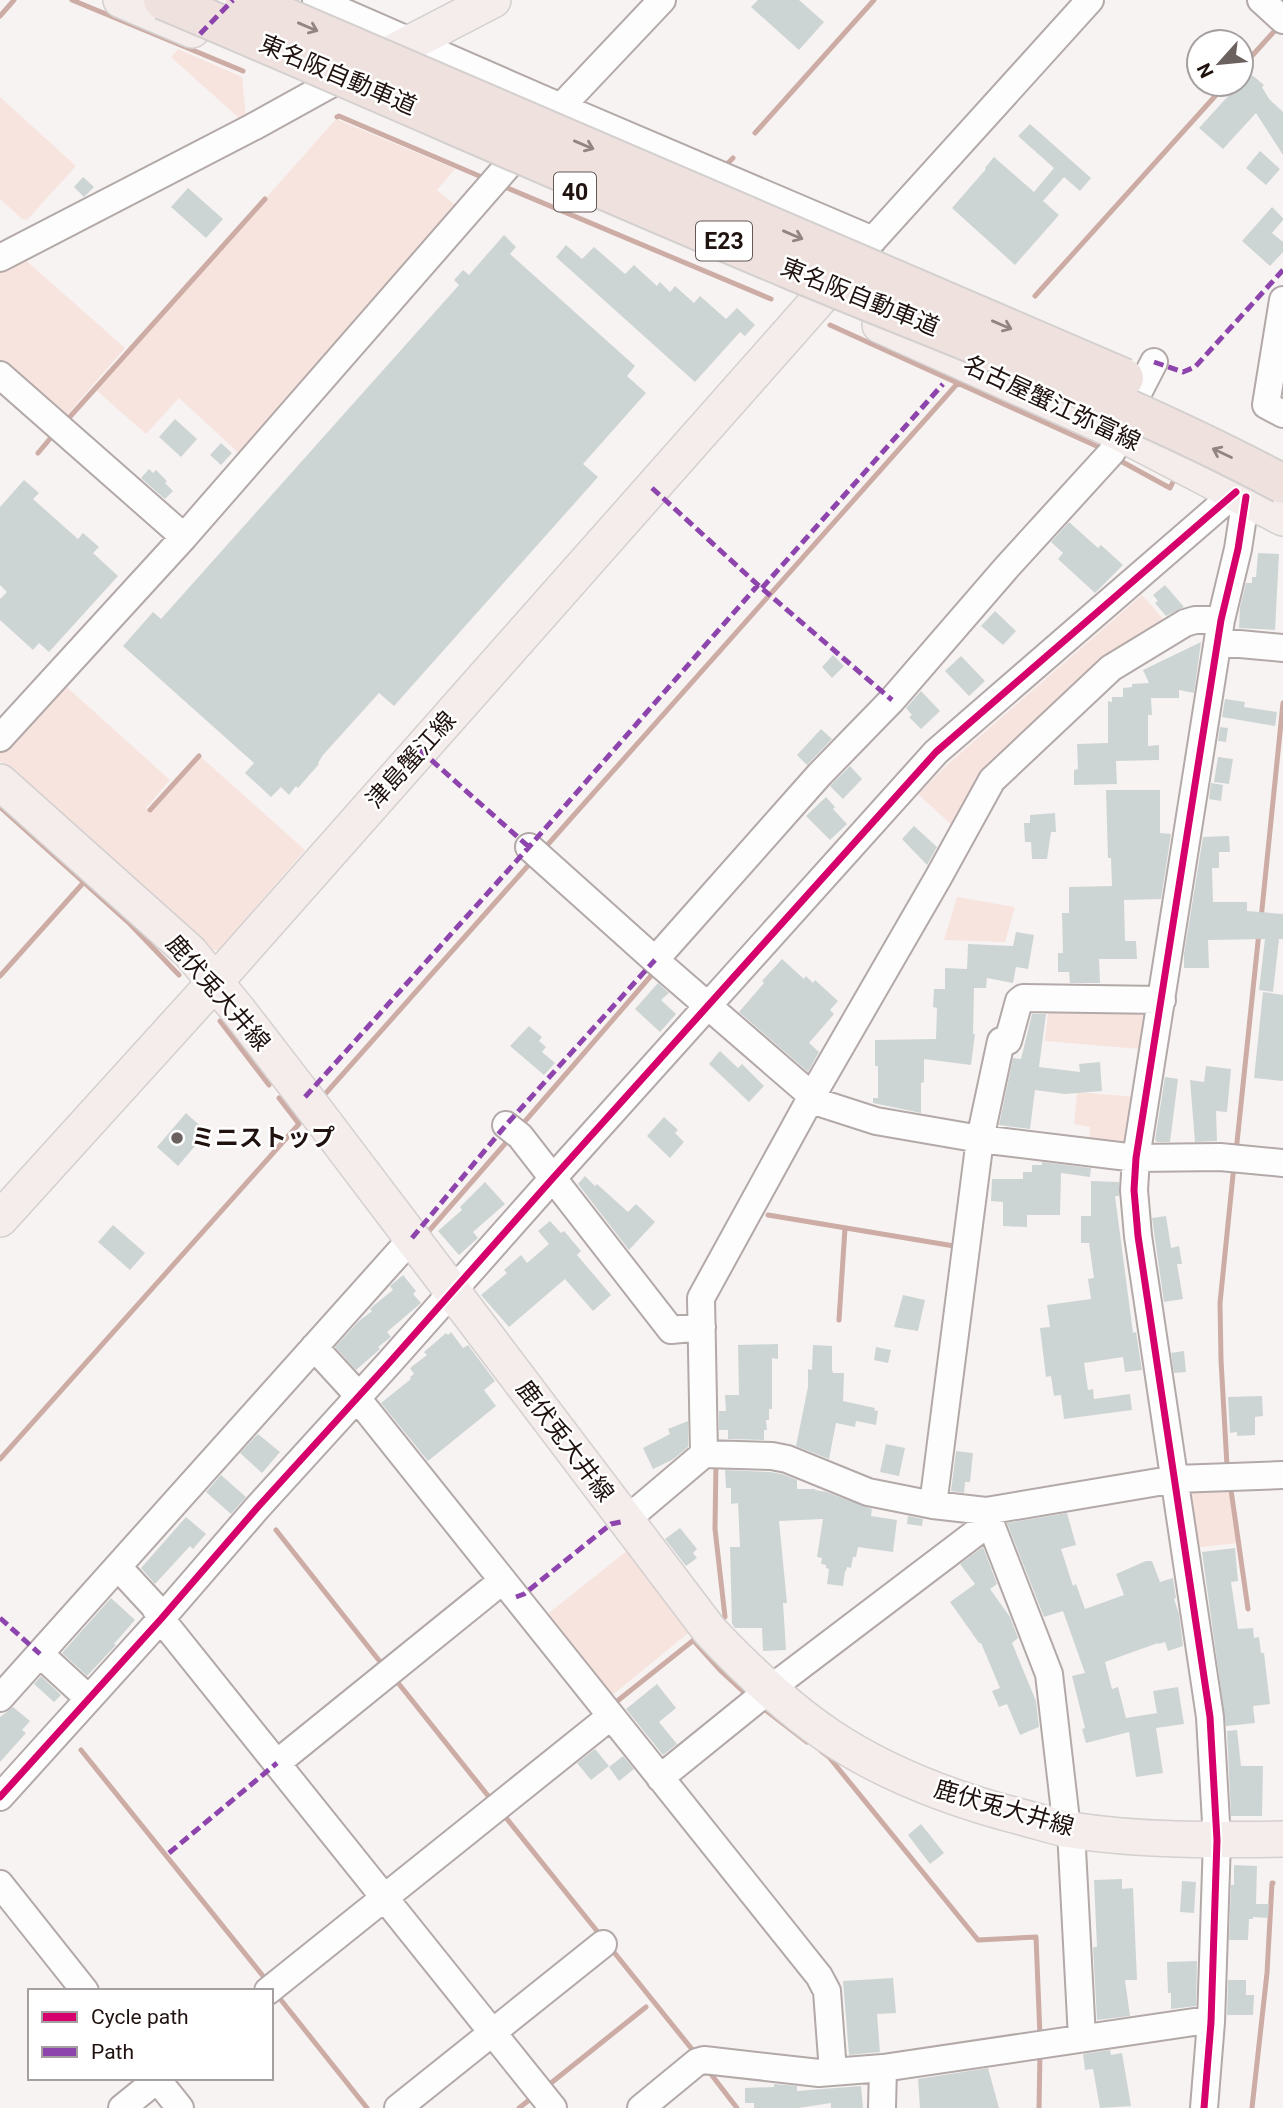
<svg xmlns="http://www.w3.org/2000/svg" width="1283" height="2108" font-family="Roboto,'Noto Sans JP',sans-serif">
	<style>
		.green { fill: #f8e4df }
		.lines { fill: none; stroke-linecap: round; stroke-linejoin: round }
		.stream { stroke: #ccaca4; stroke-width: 5 }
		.building { fill: #cdd5d4 }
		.minor-casing { stroke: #b2a9a8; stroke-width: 30 }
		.major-casing { stroke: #d3d0cf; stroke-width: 38 }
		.minor { stroke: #fefdfd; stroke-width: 26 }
		.major { stroke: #f4edeb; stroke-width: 35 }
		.highway-bridge-casing { stroke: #d3d0cf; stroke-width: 42; stroke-linecap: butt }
		.highway-bridge { stroke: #eee1de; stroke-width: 38 }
		.quiet { stroke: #8e44ad; stroke-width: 5; stroke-dasharray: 10 5; stroke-linecap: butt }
		.cycleway-casing { stroke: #fff; stroke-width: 11 }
		.cycleway { stroke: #d6006c; stroke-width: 7 }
		.oneway { stroke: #918481 }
		.poi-dot { fill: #6b615e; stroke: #fff; stroke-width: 2.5 }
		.labels { text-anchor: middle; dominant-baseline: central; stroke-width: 5; stroke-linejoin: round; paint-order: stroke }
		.shield { fill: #fff; stroke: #625957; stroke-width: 2 }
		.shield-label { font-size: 23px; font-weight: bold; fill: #1f120f }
		.street-label { font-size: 24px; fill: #1f120f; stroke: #fff }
		.poi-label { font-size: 24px; font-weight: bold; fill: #1f120f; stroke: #fff; text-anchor: start }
	</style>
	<rect width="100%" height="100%" fill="#f7f3f2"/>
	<path class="green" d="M178 49 242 77 246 118 241 120 171 57Z
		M0 97 76 166 27 220 22 219 0 199Z
		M336 119 455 169 437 190 460 209 242 456 179 398 146 434 96 390Z
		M22 257 125 348 60 423 0 369V269Z
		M1142 595 1169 625 957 830 918 794 948 764Z
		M59 680 170 780 146 808 150 812 201 757 305 850 219 950H204L154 897 0 761V748Z
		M957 897 1015 907 1005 942 944 940Z
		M1049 1003H1146V1046L1140 1049 1045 1041Z
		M1077 1092 1137 1097 1129 1152 1089 1149 1090 1127 1074 1124Z
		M1188 1484H1231L1238 1543 1193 1548Z
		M628 1550 692 1630 605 1701 540 1620Z"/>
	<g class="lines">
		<path class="stream" d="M72 0 243 71
			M0 16 14 0
			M1241 68 1279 26
			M337 117 339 116 484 178
			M755 133 874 0
			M727 164 733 158
			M505 187 771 299
			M1035 296 1226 84
			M830 325 1103 449
			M67 420 265 199
			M38 453 54 434
			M1117 459 1170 488 1173 482
			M0 807 130 924 179 975
			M150 810 199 756
			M542 851 957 384
			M1261 919 1283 703
			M0 976 84 882
			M220 1021 269 1085
			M326 1093 533 860
			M520 1127 656 970
			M1236 1152 1259 932
			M768 1215 960 1247
			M428 1232 511 1137
			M839 1320 845 1228
			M0 1459 299 1124 279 1098
			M716 1461 715 1529 725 1617 721 1619
			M1227 1466 1221 1360 1220 1303 1234 1165
			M1231 1490 1248 1609
			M276 1530 385 1668
			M693 1640 721 1671 747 1695
			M395 1679 493 1802
			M611 1706 695 1639
			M763 1708 807 1742
			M81 1750 267 1981
			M821 1751 829 1757 978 1940 1036 1937 1040 2036
			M503 1814 601 1936
			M609 1946 695 2053
			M277 1995 367 2108
			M707 2069 737 2108
			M546 2087 646 2007
			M519 2108 533 2097
			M1039 2108 1040 2053
			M1252 2108 1267 1973 1272 1883H1273"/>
	</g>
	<path class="building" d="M758 0H799L824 22 799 50 751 7Z
		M1252 75 1264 85 1262 87 1269 99 1283 112V155L1256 113 1223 149 1199 128 1230 94 1228 93 1236 84H1241L1243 76 1247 80Z
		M1030 124 1091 178 1080 191 1064 177 1043 201 1059 215 1015 265 952 208 986 169 985 168 994 157 1034 192 1054 168 1018 136Z
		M1260 151 1280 169 1266 185 1246 168Z
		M83 177 94 187 84 197 74 187Z
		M188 188 223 219 206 238 171 207Z
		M1272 207 1283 218V220L1272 233 1283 242V252L1270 266 1242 241Z
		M504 235 516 247 510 254 635 366 627 376 646 393 583 464 598 477 394 706 379 693 323 755 318 763 319 764 298 788 296 786 289 795 281 787 271 797 245 773 254 763 123 646 153 612 161 619 459 285 454 280 463 270 469 275Z
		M566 245 582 259 594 247 625 274 634 265 657 286 660 282 670 292 675 286 694 303 700 296 726 319 737 308 755 325 745 336 740 332 695 382 556 257Z
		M175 419 197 439 181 457 159 437Z
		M221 443 232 453 221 465 210 455Z
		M149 469 153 473 156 470 167 481 165 483 173 491 165 499 141 478Z
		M24 480 39 493 33 499 78 539 83 533 99 547 93 553 118 576 49 652 39 643 33 650 0 620V599L7 592 0 585V507Z
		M1069 522 1098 548 1101 545 1123 565 1095 593 1058 559 1063 553 1051 542Z
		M1258 553 1279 554 1275 630 1239 628 1240 607 1246 583H1252V577H1256Z
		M1165 585 1184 607 1166 616 1155 603 1158 601 1153 595Z
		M995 611 1016 631 1003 645 981 626Z
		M1201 642 1194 693 1179 690V698H1151L1152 715H1148V746L1159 745V760L1116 761 1117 784 1074 785V770L1078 769 1077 744 1108 743V701L1112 702V697H1123V688L1132 687V684L1149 683 1143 670Z
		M833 655 844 666 832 678 822 667Z
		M961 656 985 681 969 696 945 671Z
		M921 691 940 711 921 729 909 717 912 715 906 708Z
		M1225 699 1245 702 1244 707 1277 712 1275 726 1222 717Z
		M1220 727 1228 728 1226 742 1218 741Z
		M821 729 832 739 807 765 797 755Z
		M1218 757 1233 759 1229 784 1214 782Z
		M850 766 862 779 843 799 830 786Z
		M1211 783 1223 785 1221 801 1209 799Z
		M1106 790H1160V833L1171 834 1161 899 1124 900 1125 941H1136L1137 959H1099L1100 983H1070L1069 972H1058V953H1063L1062 913H1069V887L1112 886 1111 858H1108Z
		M826 797 835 807 833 809 847 824 830 840 806 816Z
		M1055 813 1056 832H1051L1047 859H1032L1031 842H1025L1024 823H1030V815Z
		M914 826 937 847 927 865 902 839Z
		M1229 836 1230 852H1219V868H1212L1213 902H1247V911L1283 914V939H1279L1273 992 1259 990 1265 939 1208 940 1209 968H1184V954L1203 837Z
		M1016 932 1034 935 1028 969 1016 967 1013 983 987 978 986 988H974L973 1034H975L971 1065 924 1059V1082L921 1083V1113L873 1103V1098H878V1066H875V1040L936 1039 937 1008 933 1007 934 989H945V968L967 969 968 944 1013 946Z
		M782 959 804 979 806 976 813 983 815 980 838 1001 830 1010 834 1014 809 1043 819 1052 808 1072 739 1012 764 983 762 981Z
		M658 983 669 993 661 1000 676 1014 660 1032 635 1009Z
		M1263 992 1283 995V1081L1254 1078Z
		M1032 1014H1046L1039 1067 1080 1072 1079 1064 1100 1062 1102 1091 1065 1094 1035 1090 1030 1129 999 1125 1013 1058 1021 1059Z
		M529 1026 542 1037 539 1041 546 1047 542 1052 555 1063 544 1075 510 1046Z
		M720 1051 738 1068 742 1064 764 1086 749 1102 709 1064Z
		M1206 1066 1231 1069 1227 1112 1216 1111 1217 1141 1195 1142 1190 1080 1204 1082Z
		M1165 1077 1178 1079 1170 1142H1157L1155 1140Z
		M186 1113 207 1132 178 1166 157 1147Z
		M664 1117 678 1130 675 1133 684 1142 670 1158 647 1136Z
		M1042 1162 1091 1168 1090 1177 1061 1173 1060 1215H1027V1227L1003 1226V1202L991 1201 992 1179H1023V1172H1032V1165H1042Z
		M585 1176 595 1186 597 1184 628 1212 636 1204 655 1222 629 1250 578 1184Z
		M1091 1181 1119 1182V1196H1115L1133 1333 1136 1332 1142 1370 1125 1372 1123 1357 1084 1363 1088 1390 1093 1389 1094 1399 1130 1394 1132 1410 1064 1419 1061 1395 1054 1396 1051 1376 1046 1377 1040 1328 1050 1327 1047 1305 1091 1299 1088 1279 1094 1278 1089 1243H1081V1216H1091Z
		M485 1182 505 1204 473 1232 478 1238 459 1255 438 1231 462 1210 460 1207Z
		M1166 1216 1171 1248 1179 1246 1182 1264H1177L1183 1299 1164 1302 1152 1218Z
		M550 1221 561 1233 564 1231 581 1251 577 1255 611 1295 593 1311 565 1279 509 1327 481 1295 507 1273 504 1270 521 1255 527 1263 549 1244 538 1231Z
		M113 1225 145 1253 130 1270 98 1242Z
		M403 1275 416 1291 413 1294 421 1303 387 1332 391 1337 378 1347 380 1349 356 1370 335 1347 359 1321 372 1311 370 1309 373 1306 393 1290 390 1286Z
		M903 1295 925 1300 918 1331 894 1327Z
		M451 1332 463 1348 468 1345 495 1381 484 1390 496 1406 428 1461 381 1403 411 1379 410 1377 414 1374 410 1368 427 1355 424 1352 446 1333 448 1335Z
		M778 1344V1359L772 1358V1409H769V1420H766L767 1430H764V1440L728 1439V1430H719V1411H726L725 1395H739L738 1345Z
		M813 1345 832 1346V1370L833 1373H844L843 1401 875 1408 874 1410 878 1411 876 1425 856 1421 855 1427 836 1423 829 1459 796 1446 808 1387V1369L812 1370Z
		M876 1347 891 1350 888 1363 874 1360Z
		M1184 1351 1186 1372 1174 1373 1171 1353Z
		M1262 1396 1263 1416 1255 1417V1435L1237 1436V1432L1230 1433 1228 1397Z
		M688 1421V1447L672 1460 653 1469 643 1448 670 1434 668 1429Z
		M258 1434 280 1452 262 1473 240 1453Z
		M886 1444 905 1448 899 1476 880 1472Z
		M956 1451 973 1453 970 1482H965L964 1493 951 1491Z
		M725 1470 770 1472 782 1474 797 1480V1489H815V1490L826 1492 872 1509 871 1516 897 1520 893 1552 858 1547 856 1557H853L851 1568 847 1567 846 1571H845L843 1586 827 1584 829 1569 826 1568V1565L821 1564 822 1558 817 1557 823 1519 779 1521 787 1603H783L786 1650 763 1651 762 1628H735L732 1624 730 1547H740L738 1503 731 1504V1488H726Z
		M221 1475 246 1497 231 1514 206 1492Z
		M1067 1513 1076 1545 1061 1549 1073 1586 1076 1584 1085 1609 1124 1595 1116 1574 1146 1561H1152L1160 1582 1173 1578 1176 1598 1174 1599 1179 1614 1183 1646 1168 1651 1165 1642 1159 1644 1158 1643 1105 1662 1112 1689 1118 1687 1126 1718 1157 1713 1153 1691 1178 1687 1184 1724 1156 1728 1163 1773 1136 1777 1129 1732 1086 1743 1082 1729 1085 1728 1072 1676 1085 1673 1063 1611 1044 1617 1007 1523Z
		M908 1516 923 1519 922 1526 907 1524Z
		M186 1517 206 1534 193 1549 190 1546 155 1584 141 1568Z
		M680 1528 697 1549 693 1553 697 1558 686 1566 665 1539Z
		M983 1547 997 1584 990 1589 1010 1617 1018 1638 1012 1643 1036 1701 1039 1727 1020 1735 1007 1704 999 1707 992 1691 1000 1688 981 1643H979L950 1602 975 1584 960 1564Z
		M1235 1548 1238 1581 1231 1582 1238 1629 1253 1628 1254 1638 1259 1637 1261 1653H1264L1270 1704 1253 1706 1255 1723 1226 1726 1202 1552Z
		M111 1598 135 1620 114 1644 116 1645 87 1676 62 1653Z
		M41 1676 61 1695 54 1702 34 1684Z
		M657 1684 676 1708 659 1722 677 1744 663 1755 626 1709Z
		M13 1707 30 1721 22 1730 26 1733 0 1762V1717Z
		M1237 1730 1241 1766H1263L1262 1816H1231L1227 1731Z
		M595 1749 609 1766 591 1780 577 1763Z
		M623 1756 634 1769 619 1781 609 1767Z
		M921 1824 944 1853 930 1864 908 1835Z
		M1234 1865 1257 1866 1256 1904H1269L1268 1918 1253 1917V1919H1249L1248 1940H1229L1231 1885H1234Z
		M1122 1879V1889L1133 1888 1137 1980H1125L1130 2016 1097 2020 1093 1947H1097L1094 1880Z
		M1182 1881 1196 1882 1194 1913 1180 1912Z
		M1197 1961 1196 2006 1171 2009V1993H1168L1167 1962Z
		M893 1978 896 2013 877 2014 880 2052 849 2055 843 1981Z
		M1228 1980H1246V1995H1254L1253 2015H1227Z
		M1110 2050 1111 2055 1122 2053 1131 2106 1100 2108 1093 2069 1085 2070 1083 2054Z
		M988 2068 999 2108H920L918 2079Z
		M774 2084 797 2086V2091L861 2086 863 2108H831V2103L798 2108H754V2103H745V2088L774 2087Z"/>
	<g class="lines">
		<g class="minor-casing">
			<path id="minor" d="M316 0 561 107 873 240
				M1261 0 1283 20
				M861 253 1090 0
				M0 258 253 127 329 85
				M1283 300 1266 405 1283 414
				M0 375 184 537
				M1218 642 1283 648
				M0 738 184 537 540 129 662 0
				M529 847 655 960 812 1096 814 1101 876 1121 980 1139 1136 1158 1220 1157 1283 1163
				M655 960 819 775 892 700 1007 567 1112 452 1118 432 1154 362
				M506 1125 520 1136 671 1330 702 1327
				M314 1347 359 1396
				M357 1398 819 1976 827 1991 833 2072
				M704 1454 701 1298 812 1096 938 878 992 780 1111 668 1185 623 1195 620H1221
				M933 1505 980 1139 1001 1041H1008L1019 1001 1023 998 1162 1000
				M625 1521 704 1454 772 1456 787 1459 868 1492 933 1505 986 1511 1176 1479 1283 1475
				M990 1522 1049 1674 1067 1829
				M118 1567 154 1606 161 1619 553 2108
				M40 1654 88 1698
				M0 1698 412 1238
				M277 1763 502 1581
				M660 1778 770 1689 990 1522 986 1511
				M0 1797 161 1619 257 1508 389 1363 553 1178 936 752 1236 492
				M1071 1830 1082 2038
				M0 1884 85 1991
				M268 1991 611 1716
				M156 2078 180 2108
				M122 2108 159 2078
				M398 2108 603 1944
				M641 2108 697 2062 704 2060 819 2073 883 2068 1194 2022H1211
				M882 2108 883 2068
				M1204 2108 1211 2022 1217 1840 1210 1717 1138 1236 1134 1190 1136 1158 1221 620 1238 549 1246 497"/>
		</g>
		<g class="major-casing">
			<path id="major" d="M121 0 192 30
				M362 68 493 0
				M880 325 1118 432 1283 518
				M0 782 190 952 238 1010 305 1097 710 1631C746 1669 786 1707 829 1736 887 1775 958 1801 1025 1818 1040 1822 1055 1827 1071 1830 1141 1841 1212 1840 1283 1839
				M0 1219 215 982 820 298"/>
		</g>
		<use href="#minor" class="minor"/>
		<use href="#major" class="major"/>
		<g class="highway-bridge-casing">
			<path id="highway-bridge" d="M163 0C374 89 583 183 794 271 958 339 1126 400 1283 484
				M245 0 1124 378"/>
		</g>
		<use href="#highway-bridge" class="highway-bridge"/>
		<path class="quiet" d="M200 34 233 0
			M1154 362 1183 372 1195 367 1283 270
			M652 488 758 585 892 700
			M762 588 943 384
			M420 750 529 847
			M305 1097 529 847 758 585
			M412 1238 506 1125 655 960
			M516 1597 524 1594 611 1524 625 1521
			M0 1618 40 1654
			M169 1853 277 1763"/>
		<g class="cycleway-casing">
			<path id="cycleway" d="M0 1797 161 1619 257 1508 389 1363 553 1178 936 752 1236 492
				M1204 2108 1211 2022 1217 1840 1210 1717 1138 1236 1134 1190 1136 1158 1221 620 1238 549 1246 497"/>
		</g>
		<use href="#cycleway" class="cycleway"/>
	</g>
	<defs><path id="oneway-shaft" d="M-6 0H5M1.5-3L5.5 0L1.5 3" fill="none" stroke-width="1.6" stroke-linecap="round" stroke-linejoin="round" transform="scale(1.75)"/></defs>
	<g class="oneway">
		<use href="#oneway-shaft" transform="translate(308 27) rotate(23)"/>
		<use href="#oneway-shaft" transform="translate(584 145) rotate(23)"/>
		<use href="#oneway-shaft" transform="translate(793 235) rotate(23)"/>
		<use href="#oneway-shaft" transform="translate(1002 325) rotate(23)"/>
		<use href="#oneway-shaft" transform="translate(1222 453) rotate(-155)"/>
	</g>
	<circle class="poi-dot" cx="177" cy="1138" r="7"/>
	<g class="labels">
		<g class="shield">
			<rect x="554" y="172.5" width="42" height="39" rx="5"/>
			<rect x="696" y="221.5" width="56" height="39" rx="5"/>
		</g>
		<g class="shield-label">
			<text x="575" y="192">40</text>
			<text x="724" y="241">E23</text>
		</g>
		<g class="street-label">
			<text transform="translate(338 75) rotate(23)">東名阪自動車道</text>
			<text transform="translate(860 297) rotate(22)">東名阪自動車道</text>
			<text transform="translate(1052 403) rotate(25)">名古屋蟹江弥富線</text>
			<text transform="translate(411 760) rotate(-48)">津島蟹江線</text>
			<text transform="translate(218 993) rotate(49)">鹿伏兎大井線</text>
			<text transform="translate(565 1441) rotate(53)">鹿伏兎大井線</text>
			<text transform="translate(1004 1808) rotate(16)">鹿伏兎大井線</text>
		</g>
		<g class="poi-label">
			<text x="191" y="1138">ミニストップ</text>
		</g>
	</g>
	<rect x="28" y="1989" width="245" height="91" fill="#ffffff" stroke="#a5a09f" stroke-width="2"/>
	<rect x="42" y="2012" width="35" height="10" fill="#d6006c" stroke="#a5a09f" stroke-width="2"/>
	<text x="91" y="2024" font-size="21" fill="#1f120f">Cycle path</text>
	<rect x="42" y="2047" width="35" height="10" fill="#8e44ad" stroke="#a5a09f" stroke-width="2"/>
	<text x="91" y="2059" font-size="21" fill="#1f120f">Path</text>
	<g transform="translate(1220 63) rotate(243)"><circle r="33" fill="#ffffff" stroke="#a5a09f" stroke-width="2"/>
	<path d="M0-5L12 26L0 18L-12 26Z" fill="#6b615e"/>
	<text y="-10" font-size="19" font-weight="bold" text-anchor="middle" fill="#1f120f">N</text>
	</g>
</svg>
